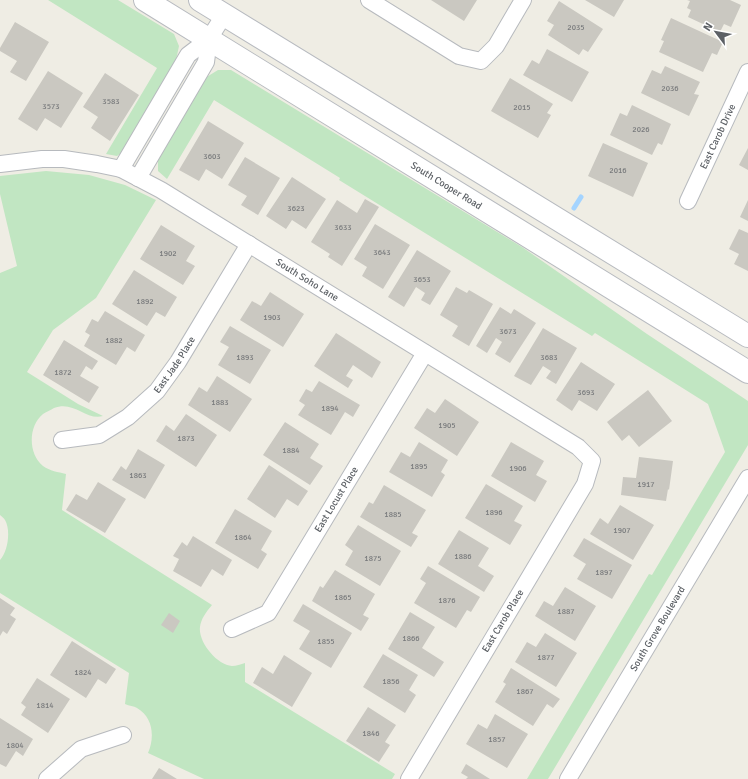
<svg xmlns="http://www.w3.org/2000/svg" width="748" height="779" font-family="Signika,sans-serif">
	<style>
		.green { fill: #c1e6c2 }
		.lines { fill: none; stroke-linecap: round; stroke-linejoin: round }
		.stream { stroke: #a4d4ff; stroke-width: 5 }
		.building { fill: #cac8c1 }
		.street-casing { stroke: #b7babe; stroke-width: 18 }
		.secondary-casing { stroke: #b8bbc0; stroke-width: 24 }
		.street { stroke: #fff; stroke-width: 16 }
		.secondary { stroke: #fff; stroke-width: 22 }
		.labels { text-anchor: middle; dominant-baseline: central; stroke-width: 3; stroke-linejoin: round; paint-order: stroke }
		.number-label { font-size: 8px; fill: #787a7c }
		.street-label { font-size: 10px; fill: #5c6065; stroke: #fff }
	</style>
	<rect width="100%" height="100%" fill="#efede4"/>
	<path class="green" d="M48 0H118L174 34 179 46 175 65 125 150 117 156 106 154 157 68Z
		M218 70H231L522 247 647 334 748 401V445L548 779H527L649 574 652 575 725 452 708 404 595 333 592 336 339 180 340 178 214 100 167 179 158 171V158L205 78Z
		M46 171 89 175 125 185 156 200 96 298 53 330 27 372 78 404 103 416C86 421 74 400 54 408 51 410 46 412 43 414 28 426 28 454 43 466 50 471 58 472 66 474L62 510 212 605C206 612 201 619 200 627 198 642 217 665 232 666 236 666 241 664 245 663V682L395 774 392 779H204L148 753C155 737 153 717 137 708 134 706 129 706 125 704L129 673 0 593V560C8 552 11 530 5 520 4 518 2 517 0 515V273L17 266 0 194V176Z"/>
	<g class="lines">
		<path class="stream" d="M574 208 581 197"/>
	</g>
	<path class="building" d="M431 0H477L464 21Z
		M585 0H624L614 17Z
		M687 0H730L741 5 731 27 724 24 720 32 688 17 691 10 687 8 690 1Z
		M559 1 603 29 588 52 583 49 579 55 548 35 554 25 547 21Z
		M671 18 723 42 717 55 712 53 703 72 659 52 664 41 661 40Z
		M15 22 49 42 26 81 10 72 17 61 0 51V48Z
		M547 49 589 72 572 102 523 75 532 60 539 64Z
		M665 66 700 82 694 94 699 95 689 116 641 93 652 70 661 74Z
		M48 71 83 93 61 128 45 118 37 131 18 119Z
		M105 73 139 95 110 141 91 128 98 117 83 107Z
		M510 78 553 104 547 113 551 115 538 138 491 111Z
		M632 105 671 124 662 145 658 143 652 155 610 135 620 113 627 116Z
		M208 121 244 143 222 179 206 169 199 181 179 170Z
		M603 143 648 163 633 197 588 176Z
		M748 148V170L739 165Z
		M245 157 280 178 258 215 241 205 247 196 228 185Z
		M292 177 326 199 306 229 292 220 286 229 266 216Z
		M365 199 379 207 342 266 328 257 330 254 311 242 337 200 357 213Z
		M748 200V221L740 217Z
		M375 224 410 245 383 289 362 276 367 267 354 259Z
		M161 225 195 246 186 261 195 266 183 285 140 259Z
		M739 229 748 233V271L734 264 739 254 729 249Z
		M417 250 451 271 430 305 421 300 425 293 416 287 404 307 388 297Z
		M134 270 177 297 165 317 156 312 147 326 112 304Z
		M456 287 467 293 469 290 493 304 469 346 452 336 458 326 440 315Z
		M270 292 304 314 283 347 240 320 252 301 261 306Z
		M500 307 511 314 514 309 536 323 510 363 495 354 502 342 496 338 487 353 476 346Z
		M105 311 145 335 135 352 127 347 116 365 84 346 90 335 85 332 92 319 98 322Z
		M230 326 271 350 250 384 218 365 229 347 220 342Z
		M543 328 577 348 556 384 546 378 551 371 543 366 531 385 514 376Z
		M336 333 381 362 372 378 353 365 346 376 353 380 348 388 314 366Z
		M64 340 98 361 92 370 86 366 80 376 99 387 89 403 43 375Z
		M581 362 615 384 597 411 579 400 572 411 556 400Z
		M217 376 252 399 230 432 188 405 199 387 207 392Z
		M319 381 360 405 353 417 345 412 331 435 298 415 305 405 299 401 306 389 312 392Z
		M648 390 672 421 639 447 629 435 622 441 607 422Z
		M445 399 479 422 457 456 414 428 427 408 435 413Z
		M186 414 217 435 196 467 156 441 166 425 174 431Z
		M285 422 319 444 310 458 323 466 310 485 263 455Z
		M419 442 448 460 441 472 445 475 432 497 389 472 401 452 410 457Z
		M511 442 544 461 536 475 547 481 535 502 491 476Z
		M138 449 165 465 145 499 112 480 121 466 126 470Z
		M639 457 673 461 669 490 668 489 666 501 621 495 623 477 636 478Z
		M269 465 308 491 298 506 287 499 275 518 247 499Z
		M98 482 126 499 105 533 66 510 76 494 87 500Z
		M486 484 523 506 514 521 522 525 510 545 465 518Z
		M384 485 426 510 412 533 418 536 411 547 360 517 369 502 373 504Z
		M620 505 654 525 633 560 590 534 600 518 608 524Z
		M235 509 272 531 261 550 267 554 258 569 215 543Z
		M358 525 401 551 380 586 345 565 353 551 345 545Z
		M459 530 489 548 478 566 494 576 484 592 438 564Z
		M193 536 232 560 223 576 212 569 201 587 173 571 179 559 173 556 182 542 187 546Z
		M584 538 632 565 612 599 577 579 586 564 573 556Z
		M428 566 480 597 471 612 467 610 456 628 414 603 426 583 420 579Z
		M335 570 375 594 363 615 369 618 361 631 312 601 320 586 323 588Z
		M565 587 596 606 575 641 535 616 544 601 553 606Z
		M0 598 15 608 10 615 16 619 7 634 3 631 0 636Z
		M303 604 352 633 331 668 299 649 310 631 293 621Z
		M410 612 435 627 422 648 444 662 434 677 388 649Z
		M169 613 180 621 173 633 161 625Z
		M545 633 577 653 556 687 515 662 527 642 536 647Z
		M72 641 116 669 106 684 98 679 86 698 50 675Z
		M383 654 418 675 409 690 416 695 405 713 363 687Z
		M284 655 312 673 292 707 253 683 262 667 273 674Z
		M511 668 560 699 553 708 547 704 533 726 495 702 506 684 503 682Z
		M37 678 70 699 48 733 21 715 26 707 21 703Z
		M368 707 396 725 385 742 390 745 379 762 346 741Z
		M495 714 528 734 507 768 466 744 478 724 487 729Z
		M0 718 33 739 23 756 16 751 6 767 0 764Z
		M466 764 490 779H466L468 777 461 773Z
		M159 768 177 779H152Z"/>
	<g class="lines">
		<g class="street-casing">
			<g id="street">
				<path d="M369 0 459 56 481 61 496 46 523 0"/>
				<path id="s1" d="M0 164 42 159H64L97 164 121 169 161 190 578 447 592 461 585 484 409 779"/>
				<path d="M121 169 188 55 209 39 224 15"/>
				<path d="M138 178 206 62 209 39"/>
				<path id="s2" d="M688 201 748 72"/>
				<path id="s3" d="M62 440 99 435 128 417 157 391 178 362 249 244"/>
				<path id="s4" d="M232 629 268 613 425 353"/>
				<path d="M47 779 81 749 123 735"/>
				<path id="s5" d="M568 779 748 478"/>
			</g>
		</g>
		<g class="secondary-casing">
			<g id="secondary">
				<path id="s6" d="M145 0 748 372"/>
				<path d="M200 0 748 336"/>
			</g>
		</g>
		<use href="#street" class="street"/>
		<use href="#secondary" class="secondary"/>
	</g>
	<g class="labels">
		<g class="number-label">
			<text x="576" y="27">2035</text>
			<text x="670" y="88">2036</text>
			<text x="111" y="101">3583</text>
			<text x="51" y="106">3573</text>
			<text x="522" y="107">2015</text>
			<text x="641" y="129">2026</text>
			<text x="212" y="156">3603</text>
			<text x="618" y="170">2016</text>
			<text x="296" y="208">3623</text>
			<text x="343" y="227">3633</text>
			<text x="382" y="252">3643</text>
			<text x="168" y="253">1902</text>
			<text x="422" y="279">3653</text>
			<text x="145" y="301">1892</text>
			<text x="272" y="317">1903</text>
			<text x="508" y="331">3673</text>
			<text x="114" y="340">1882</text>
			<text x="245" y="357">1893</text>
			<text x="549" y="357">3683</text>
			<text x="63" y="372">1872</text>
			<text x="586" y="392">3693</text>
			<text x="220" y="402">1883</text>
			<text x="330" y="408">1894</text>
			<text x="447" y="425">1905</text>
			<text x="186" y="438">1873</text>
			<text x="291" y="450">1884</text>
			<text x="419" y="466">1895</text>
			<text x="518" y="468">1906</text>
			<text x="138" y="475">1863</text>
			<text x="646" y="484">1917</text>
			<text x="494" y="512">1896</text>
			<text x="393" y="514">1885</text>
			<text x="622" y="530">1907</text>
			<text x="243" y="537">1864</text>
			<text x="463" y="556">1886</text>
			<text x="373" y="558">1875</text>
			<text x="604" y="572">1897</text>
			<text x="343" y="597">1865</text>
			<text x="447" y="600">1876</text>
			<text x="566" y="611">1887</text>
			<text x="411" y="638">1866</text>
			<text x="326" y="641">1855</text>
			<text x="546" y="657">1877</text>
			<text x="83" y="672">1824</text>
			<text x="391" y="681">1856</text>
			<text x="525" y="691">1867</text>
			<text x="45" y="705">1814</text>
			<text x="371" y="733">1846</text>
			<text x="497" y="739">1857</text>
			<text x="15" y="745">1804</text>
		</g>
		<g class="street-label">
			<text stroke="none"><textPath href="#s2" startOffset="71">East Carob Drive</textPath></text>
			<text stroke="none"><textPath href="#s6" startOffset="354">South Cooper Road</textPath></text>
			<text stroke="none"><textPath href="#s1" startOffset="339">South Soho Lane</textPath></text>
			<text stroke="none"><textPath href="#s3" startOffset="142">East Jade Place</textPath></text>
			<text stroke="none"><textPath href="#s4" startOffset="172">East Locust Place</textPath></text>
			<text transform="translate(503 621) rotate(-59)">East Carob Place</text>
			<text stroke="none"><textPath href="#s5" startOffset="175">South Grove Boulevard</textPath></text>
		</g>
	</g>
	<g transform="translate(716 32) rotate(302)" stroke="#ffffff" stroke-width="3" paint-order="stroke">
	<path d="M0-3L7 15L0 10L-7 15Z" fill="#5c6065"/>
	<text y="-6" font-size="11" font-weight="bold" text-anchor="middle" fill="#5c6065">N</text>
	</g>
</svg>
